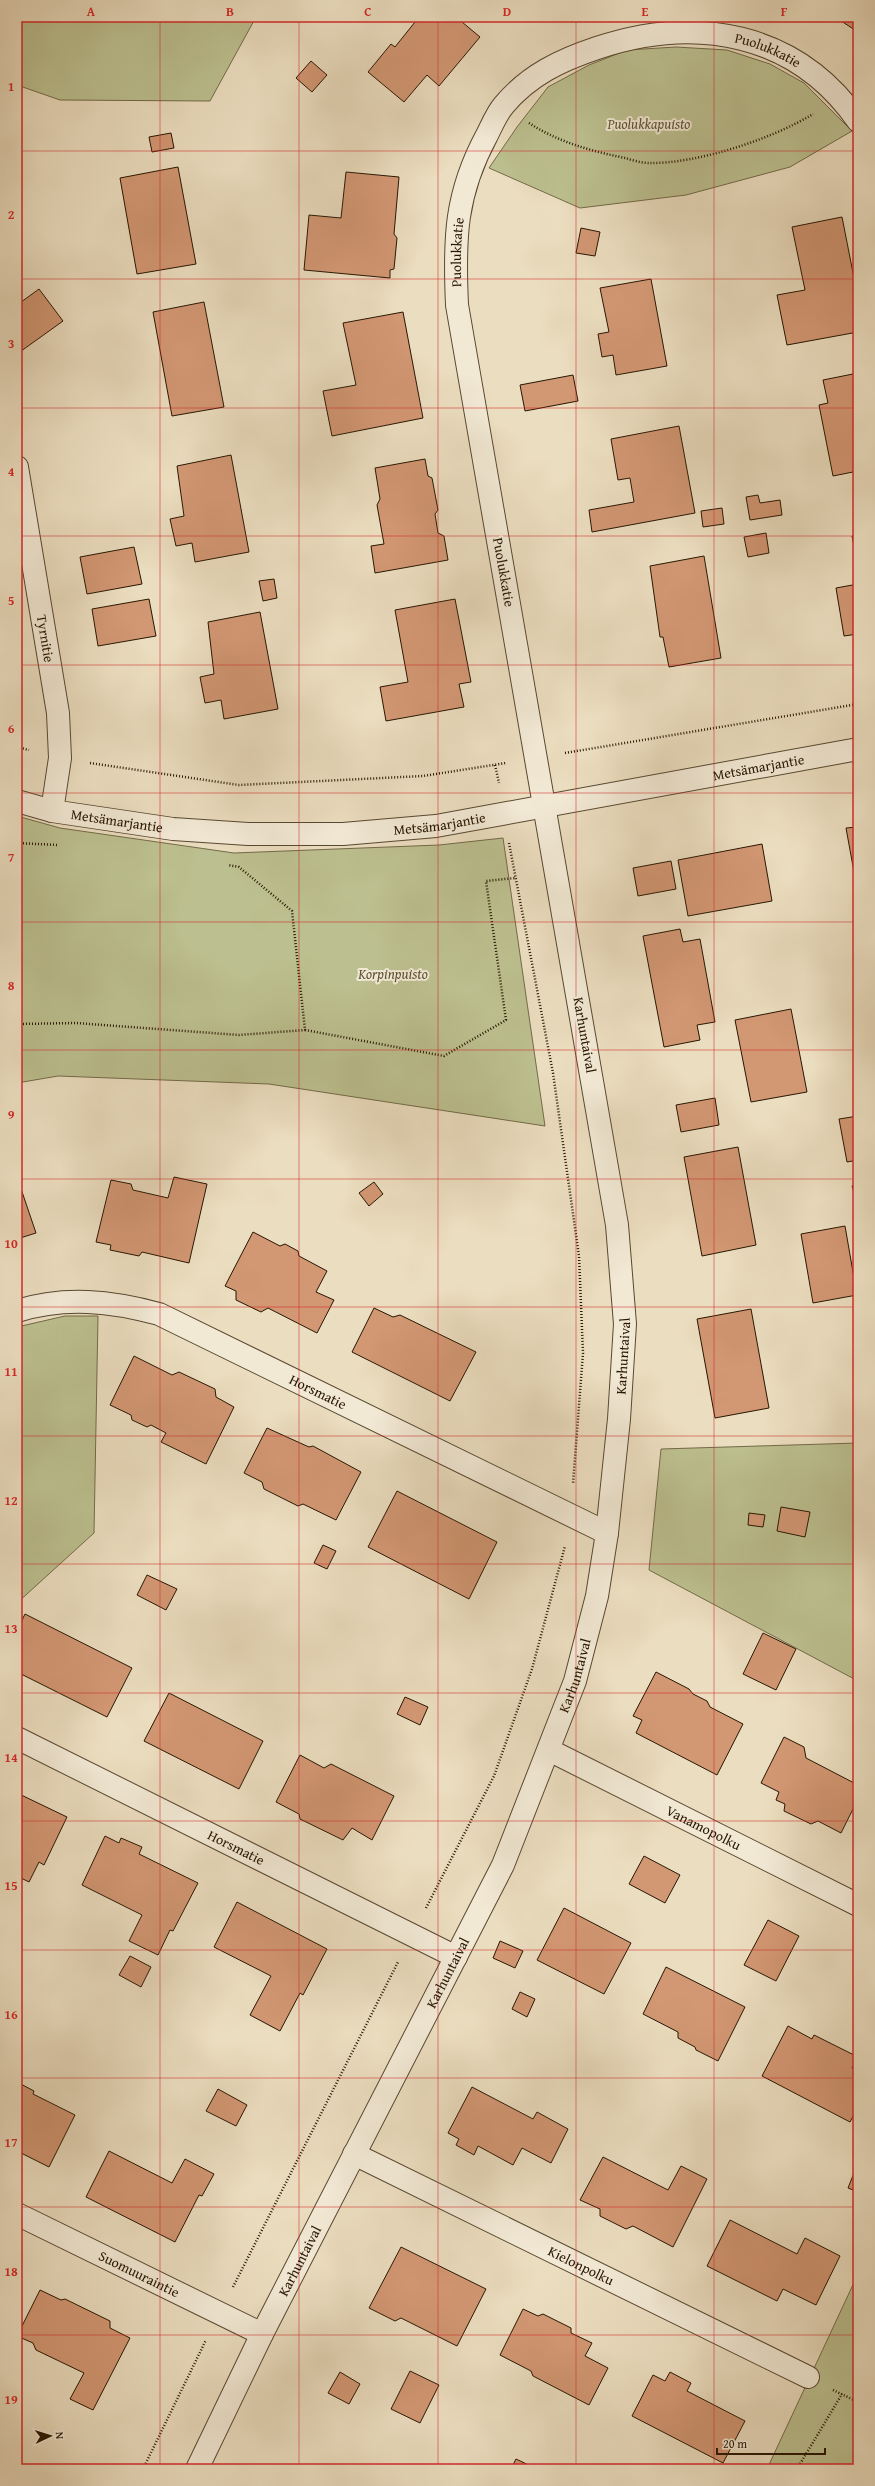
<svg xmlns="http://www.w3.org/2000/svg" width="875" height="2486" font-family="'Gentium Book Plus',serif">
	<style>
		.green { fill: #bcbf8f; stroke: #726a48 }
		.building { fill: #d29773; stroke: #271602 }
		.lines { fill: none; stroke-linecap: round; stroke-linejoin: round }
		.street-casing { stroke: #584831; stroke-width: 24 }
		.path { stroke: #271602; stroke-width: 2.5; stroke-dasharray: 1 2; stroke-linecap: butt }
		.street { stroke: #f2e9d5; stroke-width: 22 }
		.grid { fill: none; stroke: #d62828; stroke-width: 1; stroke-opacity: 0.55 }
		.labels { text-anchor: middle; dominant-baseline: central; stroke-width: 4; stroke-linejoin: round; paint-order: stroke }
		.street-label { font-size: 14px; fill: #271602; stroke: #f2e9d5 }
		.park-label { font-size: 14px; font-style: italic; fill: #5b5133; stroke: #f2e9d5 }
		.neatline { fill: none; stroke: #d62828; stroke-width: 1.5 }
		.grid-label { font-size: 13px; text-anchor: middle; font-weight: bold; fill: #d62828 }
	</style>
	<rect width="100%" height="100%" fill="#ebddbf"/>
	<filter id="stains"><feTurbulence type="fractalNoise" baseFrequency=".005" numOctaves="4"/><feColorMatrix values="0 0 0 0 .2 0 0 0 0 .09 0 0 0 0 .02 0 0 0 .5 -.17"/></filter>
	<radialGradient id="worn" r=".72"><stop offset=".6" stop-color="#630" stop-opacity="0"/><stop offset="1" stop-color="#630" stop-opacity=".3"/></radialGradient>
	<path class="green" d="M17 17H256L210 101 60 100 17 85Z
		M676 47 727 50 770 64 804 83 852 131 790 167 686 195 580 208 489 168 517 127 548 87 589 65 627 50Z
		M17 816 60 828 234 853 439 845 503 838 545 1126 269 1084 58 1076 17 1083Z
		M65 1316H98L94 1533 17 1603V1327Z
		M858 1443V1681L649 1570 661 1449Z
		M858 2274V2469H767Z"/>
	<path class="building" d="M419 17H456L480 37 439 86 427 75 404 102 368 72 391 44 395 47Z
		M835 17H858V32Z
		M311 61 327 75 312 92 296 78Z
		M171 133 174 148 152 152 149 137Z
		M178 167 196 264 137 274 120 178Z
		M346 172 399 177 394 234 397 238 394 269 390 270V278L304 270 309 215 341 218Z
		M842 217 855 283 858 284V332L787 345 777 295 805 290 792 227Z
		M581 228 600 232 595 256 576 253Z
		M651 279 667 366 616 375 613 355 602 357 598 334 609 332 600 288Z
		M39 289 63 321 17 354V305Z
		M204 302 224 407 172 416 153 312Z
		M403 312 423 418 332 436 323 391 356 385 343 323Z
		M858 373V471L833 476 819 405 828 403 823 380Z
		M573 375 578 401 525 411 520 385Z
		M679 426 695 513 592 532 589 510 634 502 630 478 618 480 611 439Z
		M231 455 249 552 195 562 192 543 176 546 170 519 184 516 177 466Z
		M425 459 428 476 432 478 438 510 435 514 438 533 444 536 448 560 375 573 371 546 384 544 377 505 380 499 375 468Z
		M758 495 760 503 780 500 782 515 750 520 746 497Z
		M722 508 724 524 703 527 701 511Z
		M766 533 769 553 748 557 744 537Z
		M858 535V566L852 536Z
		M134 547 142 584 87 594 80 557Z
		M704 556 721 658 669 667 663 637H660L650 566Z
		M274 579 277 598 263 601 259 581Z
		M858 584V634L844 636 836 588Z
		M149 599 156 636 98 646 92 609Z
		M455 599 471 682 459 684 464 707 386 721 380 687 408 682 395 610Z
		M260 612 278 709 224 719 221 700 205 703 200 677 214 674 208 622Z
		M858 827V872H854L846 828Z
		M762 844 772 901 688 916 678 860Z
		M671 861 676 889 638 896 633 868Z
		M680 929 683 942 700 939 715 1022 697 1025 700 1040 664 1047 643 936Z
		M791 1009 807 1092 751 1102 735 1020Z
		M715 1098 719 1125 681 1132 676 1105Z
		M858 1116V1160L847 1162 839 1119Z
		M738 1147 756 1245 702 1256 684 1157Z
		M17 1177 36 1233 17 1239Z
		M174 1177 207 1184 189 1263 142 1252 139 1256 110 1250 111 1245 96 1242 111 1180 131 1184 133 1190 168 1198Z
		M374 1182 383 1194 369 1206 359 1193Z
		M858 1183V1204L852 1186Z
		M845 1226 857 1295 813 1303 801 1234Z
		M253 1232 280 1246 285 1244 298 1251 299 1256 327 1271 316 1292 334 1300 317 1333 268 1308 261 1312 236 1300V1291L225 1286Z
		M374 1308 393 1317 400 1315 476 1352 450 1401 352 1352Z
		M751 1309 769 1408 715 1418 697 1319Z
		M134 1356 172 1375 179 1372 215 1389 216 1397 234 1407 206 1464 161 1442 166 1433 151 1425 147 1427 132 1420 131 1415 110 1405Z
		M267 1428 309 1447 313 1446 361 1472 336 1520 303 1504 298 1506 264 1489 262 1482 244 1473Z
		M397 1491 497 1542 469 1599 368 1547Z
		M781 1507 810 1512 805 1537 777 1531Z
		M749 1513 765 1515 763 1527 748 1525Z
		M323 1545 336 1551 327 1569 314 1563Z
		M147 1575 177 1589 166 1610 137 1595Z
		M25 1614 132 1668 107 1717 17 1672V1630Z
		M763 1633 796 1649 776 1690 743 1674Z
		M656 1672 689 1689 693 1694 707 1701 710 1707 743 1724 717 1775 636 1733 642 1720 633 1716Z
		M169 1693 263 1741 239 1789 144 1741Z
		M405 1697 428 1707 420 1725 397 1714Z
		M784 1737 804 1747 806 1758 858 1785V1799L841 1833 818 1821 811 1824 784 1811 785 1804 776 1800 779 1792 761 1783Z
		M300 1755 324 1768 331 1764 394 1796 372 1840 352 1828 343 1840 300 1819 299 1814 276 1802Z
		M17 1793 67 1817 44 1865 39 1862 29 1882 17 1876Z
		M105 1836 119 1843 121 1838 142 1847 139 1854 198 1883 173 1931 170 1930 158 1955 129 1941 142 1915 82 1885Z
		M644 1856 680 1875 665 1903 629 1884Z
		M237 1902 327 1949 303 1995 300 1993 280 2031 250 2015 271 1976 214 1947Z
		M564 1908 631 1943 604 1994 537 1960Z
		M768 1920 799 1936 776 1981 744 1965Z
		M500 1941 523 1951 515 1968 493 1958Z
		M130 1956 151 1967 141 1987 119 1975Z
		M666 1967 745 2007 718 2061 696 2050 695 2047 678 2038V2032L643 2014Z
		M520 1992 535 1999 527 2017 512 2009Z
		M788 2026 812 2039 814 2035 858 2057 852 2068 858 2071V2107L850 2122 762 2076Z
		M17 2082 34 2091 33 2094 75 2115 49 2167 17 2151Z
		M472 2087 533 2119 537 2112 568 2129 551 2163 522 2148 513 2165 478 2146 474 2155 456 2145 459 2139 448 2133Z
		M218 2089 247 2105 236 2126 206 2111Z
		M109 2151 172 2183 185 2159 214 2174 202 2196 199 2195 175 2242 86 2197Z
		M603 2157 668 2190 681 2166 707 2179 673 2247 633 2226 626 2229 600 2216V2209L580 2200Z
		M856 2168 858 2169V2192L848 2188Z
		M730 2220 797 2254 805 2238 840 2256 816 2305 783 2289 777 2301 707 2266Z
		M401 2247 486 2289 457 2346 401 2318 395 2321 369 2308Z
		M40 2290 61 2300 65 2299 110 2321V2328L130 2338 93 2410 70 2399 84 2373 36 2350 33 2343 17 2336Z
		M523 2309 538 2316 543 2314 571 2328V2333L592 2343 585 2356 608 2368 589 2405 533 2376 531 2371 500 2355Z
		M410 2371 439 2385 420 2423 391 2409Z
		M340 2372 360 2384 349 2404 328 2393Z
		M670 2372 691 2383 687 2391 745 2421 723 2463 632 2416 653 2375 665 2381Z
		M516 2459 535 2468V2469H511Z"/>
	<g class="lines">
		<g class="street-casing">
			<g id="street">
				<path id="s1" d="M17 467 58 713 60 758 52 811"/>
				<path id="s2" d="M17 801 52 811 173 829 248 834H343L436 826 858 749"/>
				<path id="s3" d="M17 1311C65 1296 111 1301 159 1314L607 1533"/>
				<path id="s4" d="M17 1738 456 1957"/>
				<path id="s5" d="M549 1750 858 1905"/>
				<path id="s6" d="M354 2154 808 2377"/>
				<path id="s7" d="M17 2214 262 2334"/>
				<path id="s8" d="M197 2469 262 2334 503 1865 575 1681 597 1596 607 1533 619 1419 625 1324 617 1225 457 305C454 239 455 194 487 135 492 125 497 113 504 105 529 75 561 60 597 48 696 15 796 32 858 121"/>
			</g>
		</g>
		<path class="path" d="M529 123C558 142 591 151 625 158 632 160 641 163 649 163 697 164 772 139 813 114
			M17 747 29 750
			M565 753 858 704
			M90 763 239 785 423 776 506 763
			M495 765 499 783
			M17 843 58 845
			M509 843 553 1073 579 1256 583 1353 573 1484
			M17 1024 76 1023 239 1035 305 1030 292 911 239 867 228 865
			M305 1030 444 1056 506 1020 486 881 515 878
			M426 1908 494 1776 532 1669 565 1546
			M233 2287 398 1962
			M833 2390 858 2402
			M143 2469 206 2340
			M797 2469 842 2394"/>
		<use href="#street" class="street"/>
	</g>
	<path class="grid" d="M160 17V2469M299 17V2469M438 17V2469M576 17V2469M714 17V2469M17 151H858M17 279H858M17 408H858M17 536H858M17 665H858M17 793H858M17 922H858M17 1050H858M17 1179H858M17 1307H858M17 1436H858M17 1564H858M17 1693H858M17 1821H858M17 1950H858M17 2078H858M17 2207H858M17 2335H858"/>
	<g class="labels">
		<g class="street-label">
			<text stroke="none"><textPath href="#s8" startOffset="2765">Puolukkatie</textPath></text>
			<text stroke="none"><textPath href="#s8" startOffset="2322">Puolukkatie</textPath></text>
			<text transform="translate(504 572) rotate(80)">Puolukkatie</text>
			<text stroke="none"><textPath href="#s1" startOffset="174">Tyrnitie</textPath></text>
			<text stroke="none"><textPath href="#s2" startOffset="750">Metsämarjantie</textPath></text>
			<text stroke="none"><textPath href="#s2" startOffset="102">Metsämarjantie</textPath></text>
			<text stroke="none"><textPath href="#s2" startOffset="426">Metsämarjantie</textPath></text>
			<text transform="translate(585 1035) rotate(80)">Karhuntaival</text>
			<text stroke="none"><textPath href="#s8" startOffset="1204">Karhuntaival</textPath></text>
			<text stroke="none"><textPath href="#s3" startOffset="321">Horsmatie</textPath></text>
			<text stroke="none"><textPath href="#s8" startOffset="880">Karhuntaival</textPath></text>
			<text stroke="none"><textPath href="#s5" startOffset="173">Vanamopolku</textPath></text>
			<text stroke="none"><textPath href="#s4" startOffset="245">Horsmatie</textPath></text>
			<text stroke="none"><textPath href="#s8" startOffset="556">Karhuntaival</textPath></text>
			<text stroke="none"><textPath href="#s8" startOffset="232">Karhuntaival</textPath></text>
			<text stroke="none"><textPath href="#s6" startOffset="253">Kielonpolku</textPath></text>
			<text stroke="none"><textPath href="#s7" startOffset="136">Suomuuraintie</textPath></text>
		</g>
		<g class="park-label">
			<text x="649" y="124">Puolukkapuisto</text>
			<text x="393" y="974">Korpinpuisto</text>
		</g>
	</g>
	<rect width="875" height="2486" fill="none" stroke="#ebddbf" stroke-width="44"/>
	<g transform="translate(50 2436) rotate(86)" stroke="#f2e9d5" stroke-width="3" paint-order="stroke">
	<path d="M0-3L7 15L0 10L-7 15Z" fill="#271602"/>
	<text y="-6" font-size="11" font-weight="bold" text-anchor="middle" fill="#271602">N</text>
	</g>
	<path d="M717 2448v6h108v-6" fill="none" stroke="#271602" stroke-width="2"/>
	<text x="723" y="2448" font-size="12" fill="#271602" stroke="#f2e9d5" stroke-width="3" paint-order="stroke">20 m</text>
	<rect x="22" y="22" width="831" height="2442" class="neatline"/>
	<g class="grid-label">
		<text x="91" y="16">A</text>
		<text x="230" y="16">B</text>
		<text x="368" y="16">C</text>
		<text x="507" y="16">D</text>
		<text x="645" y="16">E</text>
		<text x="784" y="16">F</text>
		<text x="11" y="91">1</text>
		<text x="11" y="219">2</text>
		<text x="11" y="348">3</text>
		<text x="11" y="476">4</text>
		<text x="11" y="605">5</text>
		<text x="11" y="733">6</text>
		<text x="11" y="862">7</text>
		<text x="11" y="990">8</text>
		<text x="11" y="1119">9</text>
		<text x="11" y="1248">10</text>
		<text x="11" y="1376">11</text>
		<text x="11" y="1505">12</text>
		<text x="11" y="1633">13</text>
		<text x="11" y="1762">14</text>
		<text x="11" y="1890">15</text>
		<text x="11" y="2019">16</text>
		<text x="11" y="2147">17</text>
		<text x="11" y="2276">18</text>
		<text x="11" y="2404">19</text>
	</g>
	<rect width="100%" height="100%" filter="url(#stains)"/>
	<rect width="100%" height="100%" fill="url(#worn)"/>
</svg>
